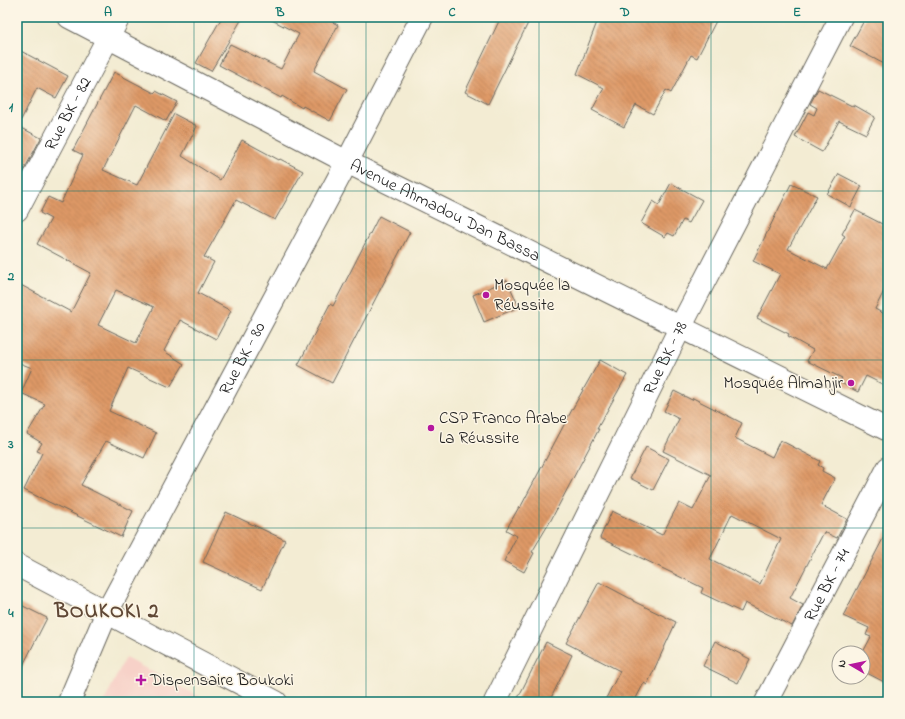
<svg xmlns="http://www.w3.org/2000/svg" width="905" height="719" font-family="'Indie Flower',sans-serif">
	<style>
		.built { fill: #f7d1c8 }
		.building { fill: url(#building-back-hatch); fill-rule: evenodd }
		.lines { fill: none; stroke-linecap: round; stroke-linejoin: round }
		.street-casing { stroke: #67655c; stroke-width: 24 }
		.street { stroke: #fff; stroke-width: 22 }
		.grid { fill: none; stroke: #0f766e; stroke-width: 1; stroke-opacity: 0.55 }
		.poi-dot { fill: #b5179e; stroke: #fcf5e5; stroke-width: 1.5 }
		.labels { text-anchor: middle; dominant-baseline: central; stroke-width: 3; stroke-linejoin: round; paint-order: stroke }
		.street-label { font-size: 17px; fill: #1c1c1c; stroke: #fcf5e5 }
		.poi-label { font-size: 17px; fill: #1c1c1c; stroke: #fcf5e5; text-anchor: start }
		.district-label { font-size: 21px; font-weight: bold; letter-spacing: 1px; fill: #604836; stroke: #fcf5e5 }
		.neatline { fill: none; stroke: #0f766e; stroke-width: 1.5 }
		.grid-label { font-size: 13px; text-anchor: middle; font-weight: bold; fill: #0f766e }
	</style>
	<defs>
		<pattern id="building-back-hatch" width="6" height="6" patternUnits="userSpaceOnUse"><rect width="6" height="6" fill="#de9966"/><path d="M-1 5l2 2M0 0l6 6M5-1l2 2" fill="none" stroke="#b37c53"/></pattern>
	</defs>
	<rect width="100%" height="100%" fill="#fcf5e5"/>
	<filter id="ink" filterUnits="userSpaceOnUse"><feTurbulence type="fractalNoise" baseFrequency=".025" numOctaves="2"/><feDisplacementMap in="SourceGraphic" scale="8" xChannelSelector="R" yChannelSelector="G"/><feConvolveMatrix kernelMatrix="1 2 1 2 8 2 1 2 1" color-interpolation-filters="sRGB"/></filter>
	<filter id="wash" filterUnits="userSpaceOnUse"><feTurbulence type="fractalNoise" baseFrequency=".012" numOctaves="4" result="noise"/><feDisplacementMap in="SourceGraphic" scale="16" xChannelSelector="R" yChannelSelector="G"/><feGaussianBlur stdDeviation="0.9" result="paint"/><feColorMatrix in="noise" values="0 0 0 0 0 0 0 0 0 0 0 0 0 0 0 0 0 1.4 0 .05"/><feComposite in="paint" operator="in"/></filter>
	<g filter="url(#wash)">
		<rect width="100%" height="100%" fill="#f3ecd3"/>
		<path class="built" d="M125 658H126L209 702H104Z"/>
		<g id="blocks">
			<path class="building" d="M222 17H243L211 71 196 63Z
				M266 17H323L338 25 314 71 347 89 330 121 303 106 302 108 282 96 281 98 219 65 230 44 281 69 299 34Z
				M501 17H531L488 104 465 92Z
				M599 17H718L697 58 691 55 671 93 666 90 653 114 636 105 624 127 592 110 604 88 577 74Z
				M866 17H888V66L850 46Z
				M17 49 68 76 56 98 37 88 18 126 41 138 17 183Z
				M114 72 154 93 156 91 177 102 166 121 136 105 103 170 137 185 174 114 197 126 182 156 220 180 242 140 279 160 280 159 303 171 275 220 236 200 204 257 214 262 198 293 231 311 216 339 180 320 164 351 184 364 170 387 128 368 109 411 156 433 144 458 106 441 81 485 133 511 121 537 24 490 42 453 37 451 42 443 27 434 45 404 21 393 32 368 17 362V283L71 312 91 273 37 244 51 219 40 213 48 197 61 203 83 155 73 150ZM116 290 154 307 136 343 98 325Z
				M818 89 854 107V105L875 117 866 134 839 121 822 152 795 137 808 112 814 115 817 108 810 104Z
				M839 174 862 186 851 207 827 194Z
				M671 183 702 200 689 223 683 220 674 236 668 233 665 237 641 223 653 201 659 205Z
				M791 184 817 196 788 249 827 269 845 236 842 234 855 210 888 227V283L875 309 888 316V387L866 376 858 392 839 382 842 378 807 361 813 350 788 336 789 334 757 318 780 274 753 261Z
				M379 216 410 232 332 383 298 365 330 304 333 306Z
				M507 280 519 307 484 322 473 295Z
				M600 360 627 375 597 429H599L551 520 532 552 534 553 524 572 504 561 517 536 506 530 519 507 520 508 574 406Z
				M674 391 692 400 693 398 742 423 735 438 772 457 780 440 820 461 818 465 823 468 822 471 835 478 821 505 847 519 837 538 824 532 790 598 803 605 792 626 745 603 741 612 701 593 703 588 600 538 612 511 662 535 679 503 693 510 711 475 663 451 679 419 664 411ZM732 514 781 539 760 584 710 559Z
				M646 447 669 459 653 490 630 478Z
				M226 512 285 540 262 589 203 562Z
				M888 529V684L863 671V652L871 637 866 635 869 628 843 616Z
				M599 582 633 600V601L676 622 647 685 644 683 634 702H604L620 671 566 643Z
				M17 603 47 618 17 677Z
				M715 641 750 659 738 683 703 666Z
				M546 642 572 655 549 702H516Z"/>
		</g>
	</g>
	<g filter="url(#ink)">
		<use href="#blocks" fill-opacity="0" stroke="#67655c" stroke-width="1"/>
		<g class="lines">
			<g class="street-casing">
				<g id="street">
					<path id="s1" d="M69 17 347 162 888 430"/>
					<path id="s2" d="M17 210 119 17"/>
					<path d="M17 565 276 702"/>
					<path id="s3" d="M69 702 107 612 347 162 422 17"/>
					<path id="s4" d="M495 702 680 328 841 17"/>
					<path id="s5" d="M766 702 888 468"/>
				</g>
			</g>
			<use href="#street" class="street"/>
		</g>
	</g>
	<path class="grid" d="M194 17V702M366 17V702M539 17V702M711 17V702M17 191H888M17 360H888M17 528H888"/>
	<g class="poi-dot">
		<circle cx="486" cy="295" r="4"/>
		<circle cx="851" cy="383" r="4"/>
		<circle cx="431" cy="428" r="4"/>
		<path d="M139 674h4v4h4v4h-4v4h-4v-4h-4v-4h4z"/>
	</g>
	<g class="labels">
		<g class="street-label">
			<text stroke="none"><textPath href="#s2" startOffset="109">Rue BK - 82</textPath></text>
			<text stroke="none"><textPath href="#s1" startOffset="423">Avenue Ahmadou Dan Bassa</textPath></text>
			<text stroke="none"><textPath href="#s3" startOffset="385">Rue BK - 80</textPath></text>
			<text stroke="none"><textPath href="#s4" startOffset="384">Rue BK - 78</textPath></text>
			<text stroke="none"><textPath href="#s5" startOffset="132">Rue BK - 74</textPath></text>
		</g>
		<g class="poi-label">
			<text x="494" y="285">Mosquée la<tspan x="494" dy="20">Réussite</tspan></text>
			<text x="843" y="383" text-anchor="end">Mosquée Almahjir</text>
			<text x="439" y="418">CSP Franco Arabe<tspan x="439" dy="20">La Réussite</tspan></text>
			<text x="150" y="680">Dispensaire Boukoki</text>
		</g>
		<g class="district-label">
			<text x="107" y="612">BOUKOKI 2</text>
		</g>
	</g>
	<rect width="905" height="719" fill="none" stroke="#fcf5e5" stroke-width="44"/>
	<g transform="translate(851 665) rotate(279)"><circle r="19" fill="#fcf5e5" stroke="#a29e95"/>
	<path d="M0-3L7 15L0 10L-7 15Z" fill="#b5179e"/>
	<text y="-6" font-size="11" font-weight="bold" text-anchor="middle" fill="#1c1c1c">N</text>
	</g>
	<rect x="22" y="22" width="861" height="675" class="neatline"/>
	<g class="grid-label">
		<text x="108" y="16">A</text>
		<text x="280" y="16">B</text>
		<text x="452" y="16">C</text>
		<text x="625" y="16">D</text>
		<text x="797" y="16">E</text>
		<text x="11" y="111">1</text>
		<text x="11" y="280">2</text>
		<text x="11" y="448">3</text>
		<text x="11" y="617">4</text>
	</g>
</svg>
